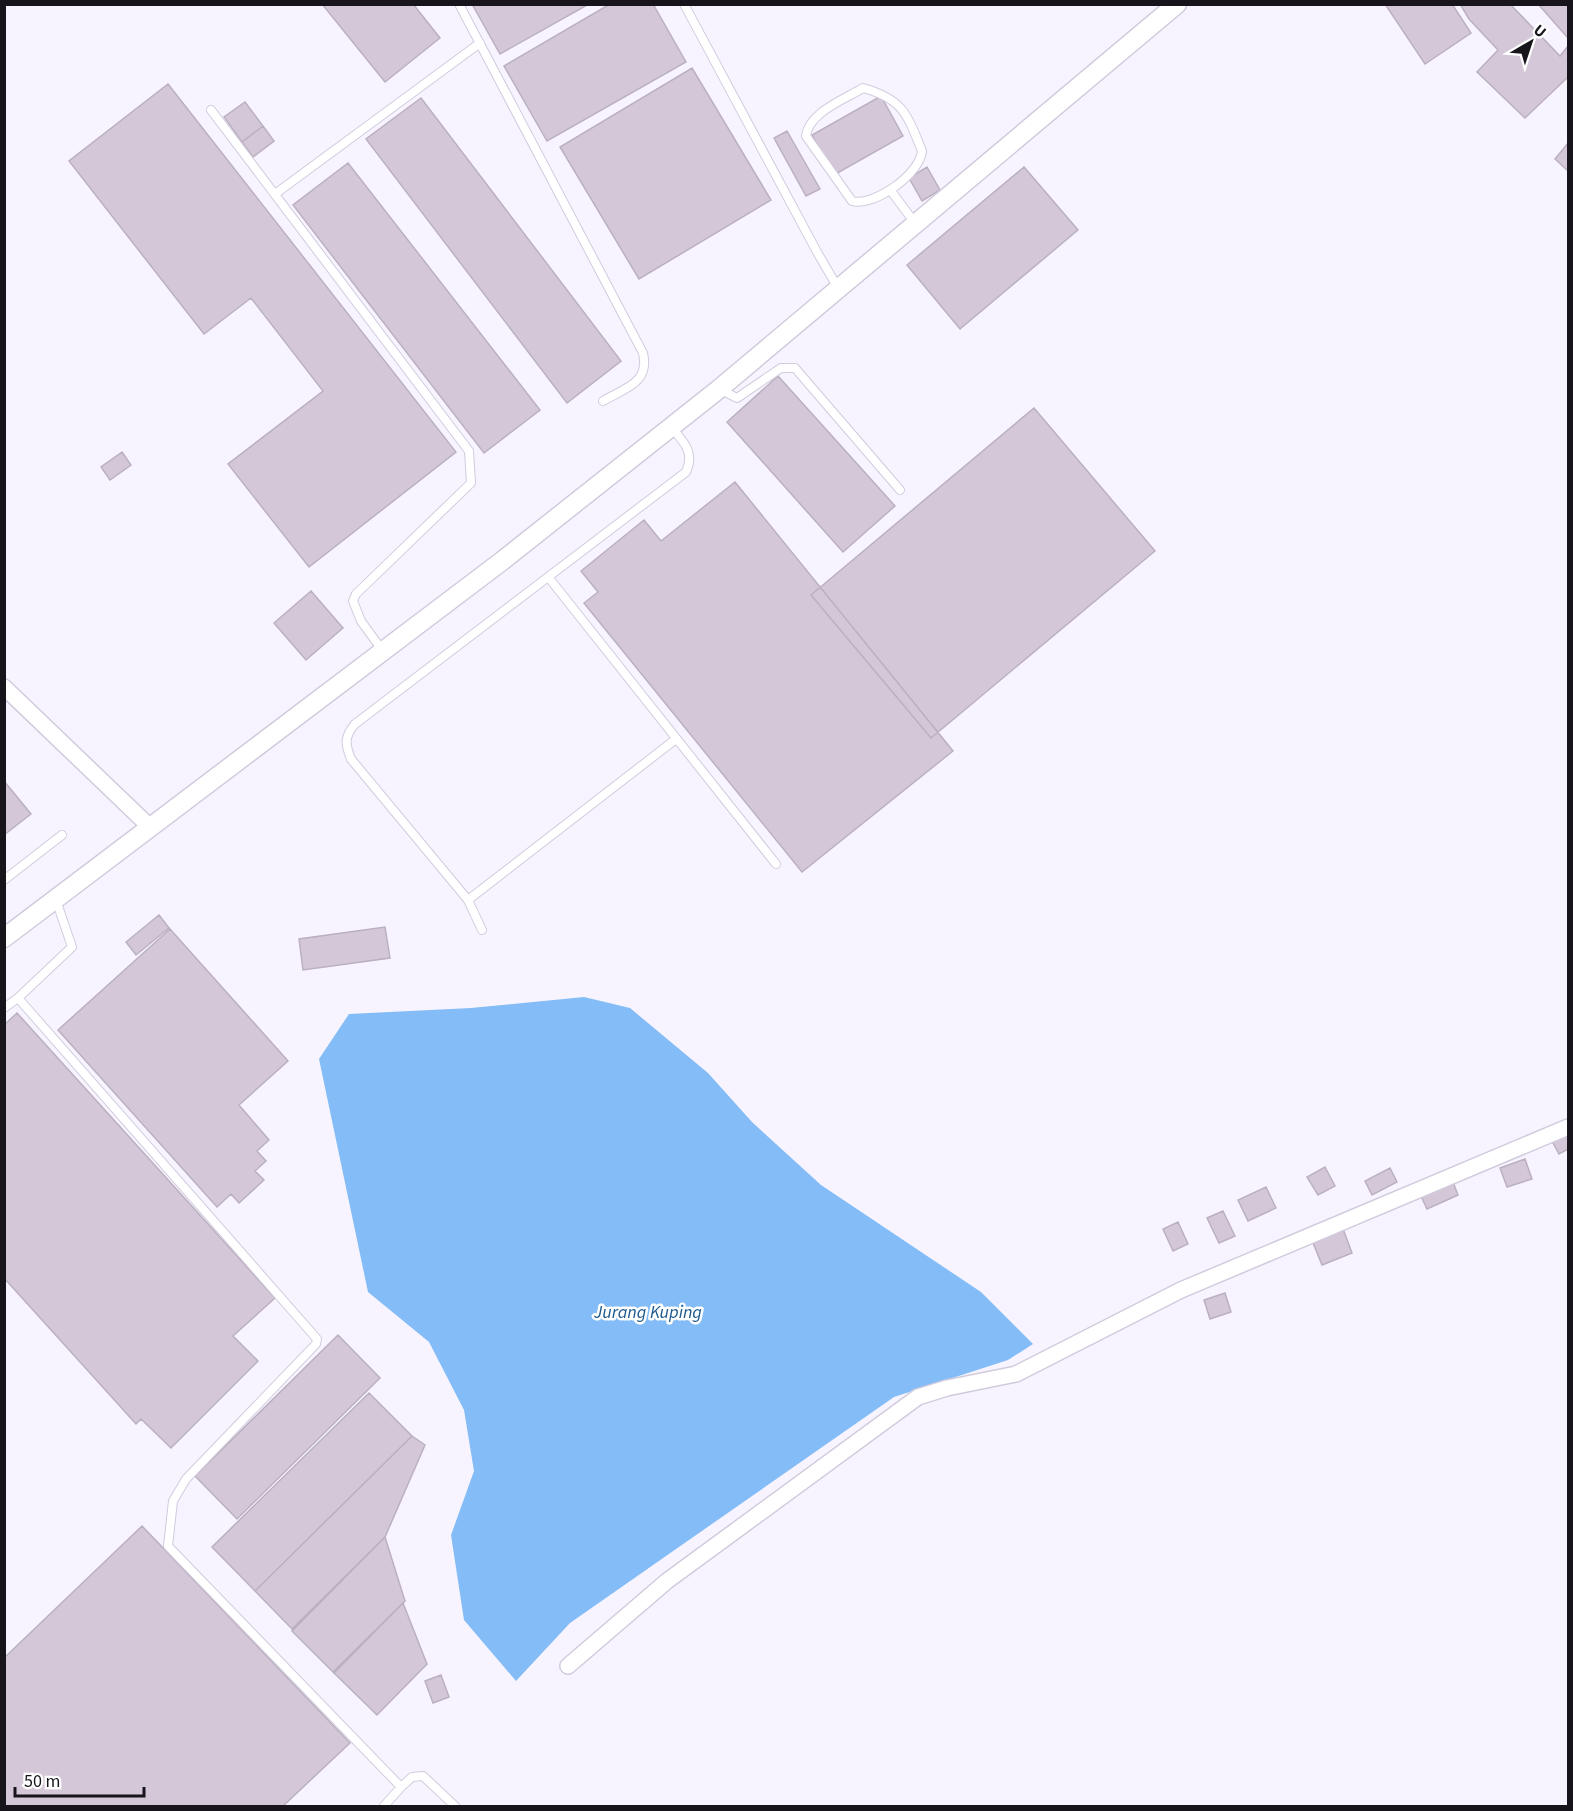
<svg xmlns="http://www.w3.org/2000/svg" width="1573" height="1811" font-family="'Source Sans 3',sans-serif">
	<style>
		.water { fill: #83bcf6 }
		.building { fill: #d4c8d8; stroke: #bbb0bf; stroke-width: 1.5 }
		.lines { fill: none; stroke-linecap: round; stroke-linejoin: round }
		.service-casing { stroke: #d1cbdd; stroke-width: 10 }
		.minor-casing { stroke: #d1cbdd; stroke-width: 18 }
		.tertiary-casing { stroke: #d1cbdd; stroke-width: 21 }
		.service { stroke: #fff; stroke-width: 8 }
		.minor { stroke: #fff; stroke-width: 15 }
		.tertiary { stroke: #fff; stroke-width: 18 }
		.labels { text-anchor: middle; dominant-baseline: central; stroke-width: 5; stroke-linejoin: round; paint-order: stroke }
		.water-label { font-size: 18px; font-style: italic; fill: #1c588c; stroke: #fff }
	</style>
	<rect width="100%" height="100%" fill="#f8f4ff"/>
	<path class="water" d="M584 997 630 1008 708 1073 752 1122 821 1185 981 1292 1033 1344 1008 1360 894 1397 570 1623 516 1681 464 1620 451 1535 474 1471 464 1410 429 1342 368 1292 319 1059 349 1014 471 1008Z"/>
	<path class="building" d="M322 4H413L440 38 385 82Z
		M472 4H589L500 54Z
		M610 4H653L686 62 547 141 504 66Z
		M1385 4H1452L1471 33 1425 64Z
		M1460 4H1510L1560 56 1568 46V77L1525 118 1477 72 1498 50 1469 19Z
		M1538 4H1568V38Z
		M692 68 771 200 639 279 560 147Z
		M168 84 456 452 309 567 228 464 323 391 251 298 204 334 69 161Z
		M881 96 903 136 834 175 812 135Z
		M421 98 621 361 567 403 366 139Z
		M245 102 263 126 242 142 224 117Z
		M263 126 274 141 253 157 242 142Z
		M787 131 820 189 806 196 774 138Z
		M1568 143V171L1555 159Z
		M348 163 540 410 484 453 293 205Z
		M927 167 940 190 922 201 909 178Z
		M1024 167 1078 230 960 329 907 265Z
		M778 376 895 506 843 552 727 422Z
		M1034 408 1155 551 931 738 811 595Z
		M122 452 131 465 110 480 101 467Z
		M735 482 953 751 802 872 584 603 598 592 581 571 644 520 661 541Z
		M311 591 343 628 306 660 274 623Z
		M4 781 31 814 4 835Z
		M159 915 169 928 136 955 126 942Z
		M385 927 390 958 303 970 299 939Z
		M170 929 288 1061 239 1105 269 1140 257 1151 266 1161 255 1171 264 1180 239 1203 231 1194 217 1207 58 1030Z
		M17 1013 275 1298 233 1336 258 1361 171 1448 141 1419 136 1424 4 1278V1025Z
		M1568 1133V1149L1559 1154 1552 1141Z
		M1525 1159 1532 1179 1507 1187 1500 1168Z
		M1325 1167 1335 1186 1318 1195 1307 1177Z
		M1390 1168 1397 1182 1372 1195 1365 1181Z
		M1453 1182 1458 1195 1427 1209 1421 1196Z
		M1266 1187 1276 1208 1248 1221 1238 1200Z
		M1223 1211 1235 1236 1219 1243 1207 1218Z
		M1178 1222 1188 1244 1173 1251 1163 1229Z
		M1342 1226 1352 1253 1322 1265 1311 1238Z
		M1225 1293 1231 1312 1210 1319 1204 1300Z
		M338 1335 380 1378 237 1519 195 1476Z
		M369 1393 412 1436 255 1591 212 1547Z
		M412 1436 425 1445 385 1537 292 1629 255 1591Z
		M142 1526 350 1743 283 1806H4V1658Z
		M385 1537 405 1601 333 1672 292 1631Z
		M403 1603 427 1664 377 1715 334 1673Z
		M441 1675 449 1697 433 1703 425 1681Z"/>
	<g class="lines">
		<g class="service-casing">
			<path id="service" d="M459 4 643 353C650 383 625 388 603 401
				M684 4 817 252 838 288
				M863 88C903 99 907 114 922 151 920 174 874 207 852 201L806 136C809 112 845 99 863 88Z
				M211 110 469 451 471 483 356 594 353 601 361 621 382 650
				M891 191 915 223
				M275 194 480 43
				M719 389 737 398 781 368H795L900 490
				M549 578 776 864
				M4 880 62 835
				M56 900 72 947 18 998 317 1339 316 1344 186 1479 173 1501 168 1546 401 1787 412 1777 423 1776 455 1806
				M468 900 676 739
				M482 930 468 900 351 759C345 744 344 737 355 724L686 472C695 453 684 442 672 428
				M4 1008 18 998
				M384 1806 401 1787"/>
		</g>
		<g class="minor-casing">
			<path id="minor" d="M4 687 150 827
				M568 1666 667 1581 918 1397 947 1388 1016 1374 1181 1290 1568 1127"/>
		</g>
		<g class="tertiary-casing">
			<path id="tertiary" d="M4 938 502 561 719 389 1177 4"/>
		</g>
		<use href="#service" class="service"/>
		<use href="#minor" class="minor"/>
		<use href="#tertiary" class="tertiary"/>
	</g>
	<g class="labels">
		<g class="water-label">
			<text x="648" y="1312">Jurang Kuping</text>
		</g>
	</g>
	<rect width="1573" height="1811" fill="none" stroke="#17151b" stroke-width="12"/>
	<g transform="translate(1531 42) rotate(39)" stroke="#ffffff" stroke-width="4.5" paint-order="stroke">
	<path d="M0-4.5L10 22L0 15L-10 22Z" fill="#17151b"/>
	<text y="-9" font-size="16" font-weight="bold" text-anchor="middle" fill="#17151b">U</text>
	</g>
	<path d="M15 1787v9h129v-9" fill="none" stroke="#17151b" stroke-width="3"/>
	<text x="24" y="1787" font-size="18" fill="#17151b" stroke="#ffffff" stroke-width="4.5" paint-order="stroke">50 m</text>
</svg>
